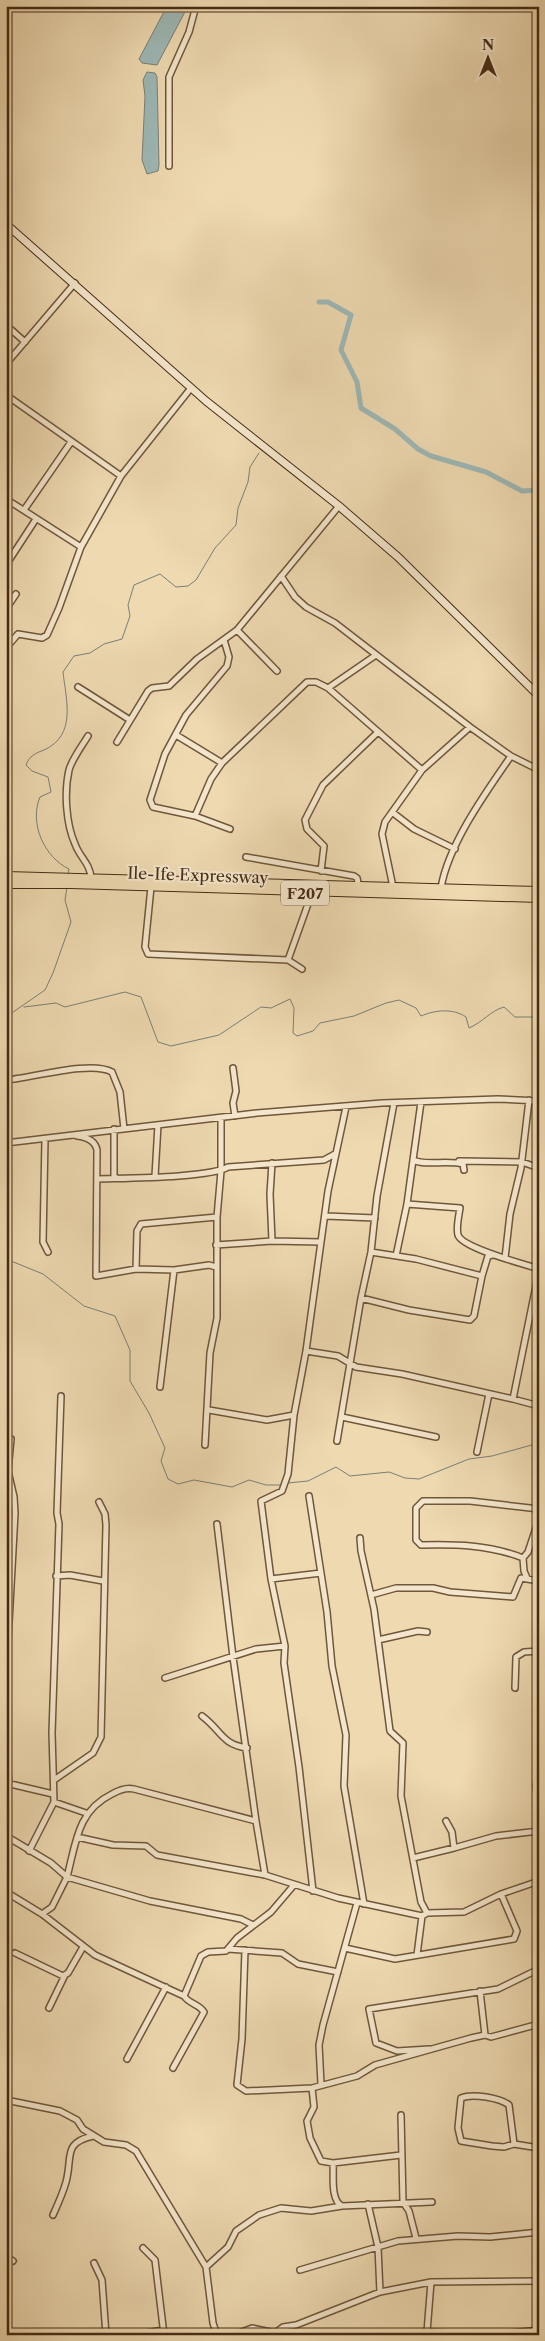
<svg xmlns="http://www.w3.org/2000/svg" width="545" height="2341" font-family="'Libre Caslon Text',serif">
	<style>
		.water { fill: #9db8b6; stroke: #7a8075 }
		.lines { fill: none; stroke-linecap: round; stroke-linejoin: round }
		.stream { stroke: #7a8075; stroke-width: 1 }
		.canal { stroke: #9db8b6; stroke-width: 5 }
		.street-casing { stroke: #6f573b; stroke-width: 8 }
		.secondary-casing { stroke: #452c14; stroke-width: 9 }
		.primary-casing { stroke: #452c14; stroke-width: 10 }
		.street { stroke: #f4e6cc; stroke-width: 5 }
		.secondary { stroke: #f4e6cc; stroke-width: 7 }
		.primary { stroke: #eed9b1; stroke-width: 8 }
		.labels { text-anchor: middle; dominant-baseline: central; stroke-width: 4; stroke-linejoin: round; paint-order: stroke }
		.shield { fill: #f4e6cc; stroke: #7a644b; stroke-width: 1 }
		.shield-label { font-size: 15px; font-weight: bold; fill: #452c14 }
		.street-label { font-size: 16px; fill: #452c14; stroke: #f4e6cc }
	</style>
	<rect width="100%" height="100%" fill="#eed9b1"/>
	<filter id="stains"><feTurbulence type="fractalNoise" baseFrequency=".004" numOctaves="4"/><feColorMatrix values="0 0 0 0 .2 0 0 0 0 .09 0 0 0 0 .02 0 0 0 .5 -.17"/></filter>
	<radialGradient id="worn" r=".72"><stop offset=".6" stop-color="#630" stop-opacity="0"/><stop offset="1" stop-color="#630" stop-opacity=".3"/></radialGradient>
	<path class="water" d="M167 6H188L157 65 142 63 139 59Z
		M147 72 155 73 157 77 159 165 158 171 147 174 142 160 145 96 143 80Z"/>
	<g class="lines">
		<path class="stream" d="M68 875 69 869C44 857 29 823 40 797L51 792 48 777 32 771 26 765C29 756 36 753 44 750 77 735 66 700 63 672L74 656 90 653 104 644 122 639 130 616 128 605 134 585 160 574 176 587 188 586 196 580 215 548 236 525 238 508 248 482 250 467 259 453
			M24 1007 56 1003 65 1007 125 992 141 997 158 1042 171 1046 219 1035 261 1007 271 1008 290 999 294 1008 293 1033 297 1036 313 1031 320 1023 354 1016 386 1003 399 1000 416 1008 421 1016C435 1010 453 1008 466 1017L469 1028C483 1022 490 1011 504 1007L515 1017H539
			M6 1017 45 990 53 973 71 922 65 900 67 887
			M6 1259 43 1274 84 1306 115 1316 130 1350V1381L149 1413 165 1448 161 1461 168 1479 178 1484 194 1480 232 1487 249 1480 266 1485H282
			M288 1483 308 1481 336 1467 350 1476 389 1472 405 1478 419 1479 469 1459 492 1456 539 1443"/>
		<path class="canal" d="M319 302H328L351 315 341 350 357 382 361 408 395 429 418 449 431 456 486 472 522 491 539 490"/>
		<g class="street-casing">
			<path id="street" d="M169 166V77L189 32 196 6
				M6 325 25 342
				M6 364 75 283
				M6 395 121 476
				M6 499 81 547
				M24 510 71 442
				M6 565 36 519
				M281 576 295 597 306 607 335 623 470 727 511 756 539 770
				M6 609 16 594
				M237 630 277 671
				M224 640 229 657 227 666 186 715 165 754 150 800 153 807 195 816 230 829
				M6 648 18 634 42 638 47 635 59 608 81 547 121 476 191 388
				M78 687 130 720
				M328 688 376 655
				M176 735 222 763
				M88 736C82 746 72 759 69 770 64 792 66 824 75 844 80 858 90 863 91 878
				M117 742 148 691 152 688 169 686 197 659 237 630 339 506
				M535 768 539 762
				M392 812 414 829 455 849
				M195 816 211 779 222 763 307 682H316L328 688 422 770
				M246 857 354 876 357 878 359 887
				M321 871 324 846 307 829 305 820 323 785 378 732
				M151 887 145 947 148 954 288 960 302 969
				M393 887 382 834 385 822 422 770 470 727
				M441 888C448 845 486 792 511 756
				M288 960 313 890
				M233 1068 236 1091 233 1103 235 1116
				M6 1080C32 1078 91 1060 112 1072L120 1092 124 1129
				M421 1102 413 1160C424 1166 447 1160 463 1164L464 1170
				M114 1129V1178H117
				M77 1136C86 1137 95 1140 97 1150L96 1276 136 1269 174 1270 209 1265 216 1267
				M45 1139 43 1242 48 1252
				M6 1143 257 1113 382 1103 498 1099 539 1101
				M459 1161 522 1162 539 1168
				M155 1176 158 1125
				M97 1179C122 1178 210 1178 228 1167L324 1160 335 1154
				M407 1204 460 1208C459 1215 456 1227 458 1235 462 1248 524 1264 539 1269
				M326 1216 375 1218
				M272 1241 270 1194 272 1163
				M216 1245 272 1241 321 1242
				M371 1252 416 1259 482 1276
				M396 1256 407 1204 413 1160
				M505 1258 510 1214 521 1168 529 1100
				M136 1269 137 1231 141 1224 217 1217
				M361 1298 409 1310 470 1320 474 1316 482 1276 488 1256 493 1255
				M306 1351 338 1356 356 1367 402 1374 513 1399 539 1271
				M160 1387 174 1270
				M513 1399 539 1406
				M209 1410 267 1420 294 1415
				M342 1417 436 1437
				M337 1441 361 1298 371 1252 377 1196 394 1103
				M205 1445 210 1353 217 1318V1217L221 1171V1118
				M477 1452 489 1394
				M309 1496 327 1612 332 1666 346 1735 344 1786 364 1904
				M217 1524 233 1657 256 1821 134 1789C126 1787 119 1790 112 1794 77 1811 76 1843 67 1877L150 1901 241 1919 253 1925
				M360 1538 361 1551 374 1609 390 1731 403 1743 401 1796 421 1902 427 1913
				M523 1558 528 1552 539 1519
				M56 1576 70 1575 103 1581
				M527 1578 524 1571 523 1558C490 1545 456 1544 421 1545L416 1540V1508L423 1501H470L539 1509
				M271 1579 321 1573
				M371 1595 396 1588H433L450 1592 513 1597 521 1578 539 1581
				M378 1640 418 1631 427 1632
				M285 1646 271 1579 261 1501 282 1491 288 1474 294 1415 306 1351 328 1191 346 1107
				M6 1678 15 1513 14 1497 8 1471 11 1439
				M165 1678 256 1649 285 1646 284 1663 299 1767 313 1891
				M515 1688 516 1657 524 1652 539 1651
				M202 1716C222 1731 221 1744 247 1748
				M6 1749 9 1784
				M539 1767 536 1786 539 1812
				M54 1780 93 1753 101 1737 106 1525 105 1514 99 1502
				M6 1783 53 1794
				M54 1802 86 1813
				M256 1821 265 1875
				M446 1821 452 1832 454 1848 496 1836 539 1831
				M6 1836 51 1863 67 1877 52 1907 42 1914
				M77 1837 113 1845 146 1846 157 1855 265 1875 338 1898 422 1916 427 1913 464 1912 501 1894 539 1881
				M29 1851 54 1802 52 1733 59 1524 57 1513 61 1396
				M413 1858 454 1848
				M6 1892 42 1914 95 1955 184 1996C189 2004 199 2004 204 2012L173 2068
				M345 1948 395 1959 514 1939 517 1931 501 1894
				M228 1949 282 1953 298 1964 338 1972
				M245 1950 242 2039 237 2085 246 2091 312 2088 357 2076 375 2065 471 2038 485 2035 491 2037 539 2024
				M15 1953 63 1976 68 1973 83 1947
				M417 1955 422 1916
				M480 1991 485 2035
				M184 1996 201 1956 208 1952 226 1951 237 1938 271 1912 294 1885
				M49 2008 65 1975
				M429 2049 397 2051 376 2043 369 2009 498 1989 539 1969
				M127 2059 166 1987
				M321 2084 319 2045 323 2025 357 1903
				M312 2088 314 2107 307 2121 310 2138 321 2161 333 2163 401 2155
				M6 2100 60 2111 77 2120 83 2129 104 2142 126 2145 136 2151 206 2267 213 2323 217 2335
				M401 2115 403 2202 409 2211 416 2238
				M514 2144 509 2105C500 2098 473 2093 461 2098L458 2128 461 2141 492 2146 504 2147 514 2144 539 2148
				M333 2163C334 2175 330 2200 342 2206L432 2202
				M368 2204 378 2247 380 2292
				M53 2215C58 2204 63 2193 66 2182 73 2157 62 2143 93 2136
				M143 2248 155 2260 164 2335
				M6 2257 13 2261
				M94 2263 102 2280 106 2335
				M206 2267 228 2247 236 2231 259 2215 281 2208 311 2211 342 2206
				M300 2270 398 2241 458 2236 490 2237 539 2232
				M427 2332 431 2282 539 2281
				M135 2335 163 2330
				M234 2335 252 2328 275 2333 283 2327 296 2325 380 2292 431 2282
				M415 2335 427 2332 493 2335 539 2330"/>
		</g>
		<g class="secondary-casing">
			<path id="secondary" d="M6 224 206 401 339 506 398 557 539 696"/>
		</g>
		<g class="primary-casing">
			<path id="primary" d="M6 876 539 891
				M6 884H71L539 898"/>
		</g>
		<use href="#street" class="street"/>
		<use href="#secondary" class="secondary"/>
		<use href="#primary" class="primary"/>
	</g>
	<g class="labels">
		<rect class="shield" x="281" y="880.5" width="48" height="25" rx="4"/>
		<g class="shield-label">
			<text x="305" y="893">F207</text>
		</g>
		<g class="street-label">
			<text transform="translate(198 875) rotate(2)">Ile-Ife Expressway</text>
		</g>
	</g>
	<rect width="545" height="2341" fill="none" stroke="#eed9b1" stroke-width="25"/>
	<rect x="8" y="8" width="530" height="2326" fill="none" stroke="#452c14" stroke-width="2.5"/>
	<rect x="12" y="12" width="520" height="2316" fill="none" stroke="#452c14"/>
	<g transform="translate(488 58)" stroke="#f4e6cc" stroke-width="4" paint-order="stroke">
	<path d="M0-4L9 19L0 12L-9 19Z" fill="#452c14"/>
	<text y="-8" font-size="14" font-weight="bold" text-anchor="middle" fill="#452c14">N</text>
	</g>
	<rect width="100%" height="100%" filter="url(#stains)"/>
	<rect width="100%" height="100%" fill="url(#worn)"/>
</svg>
